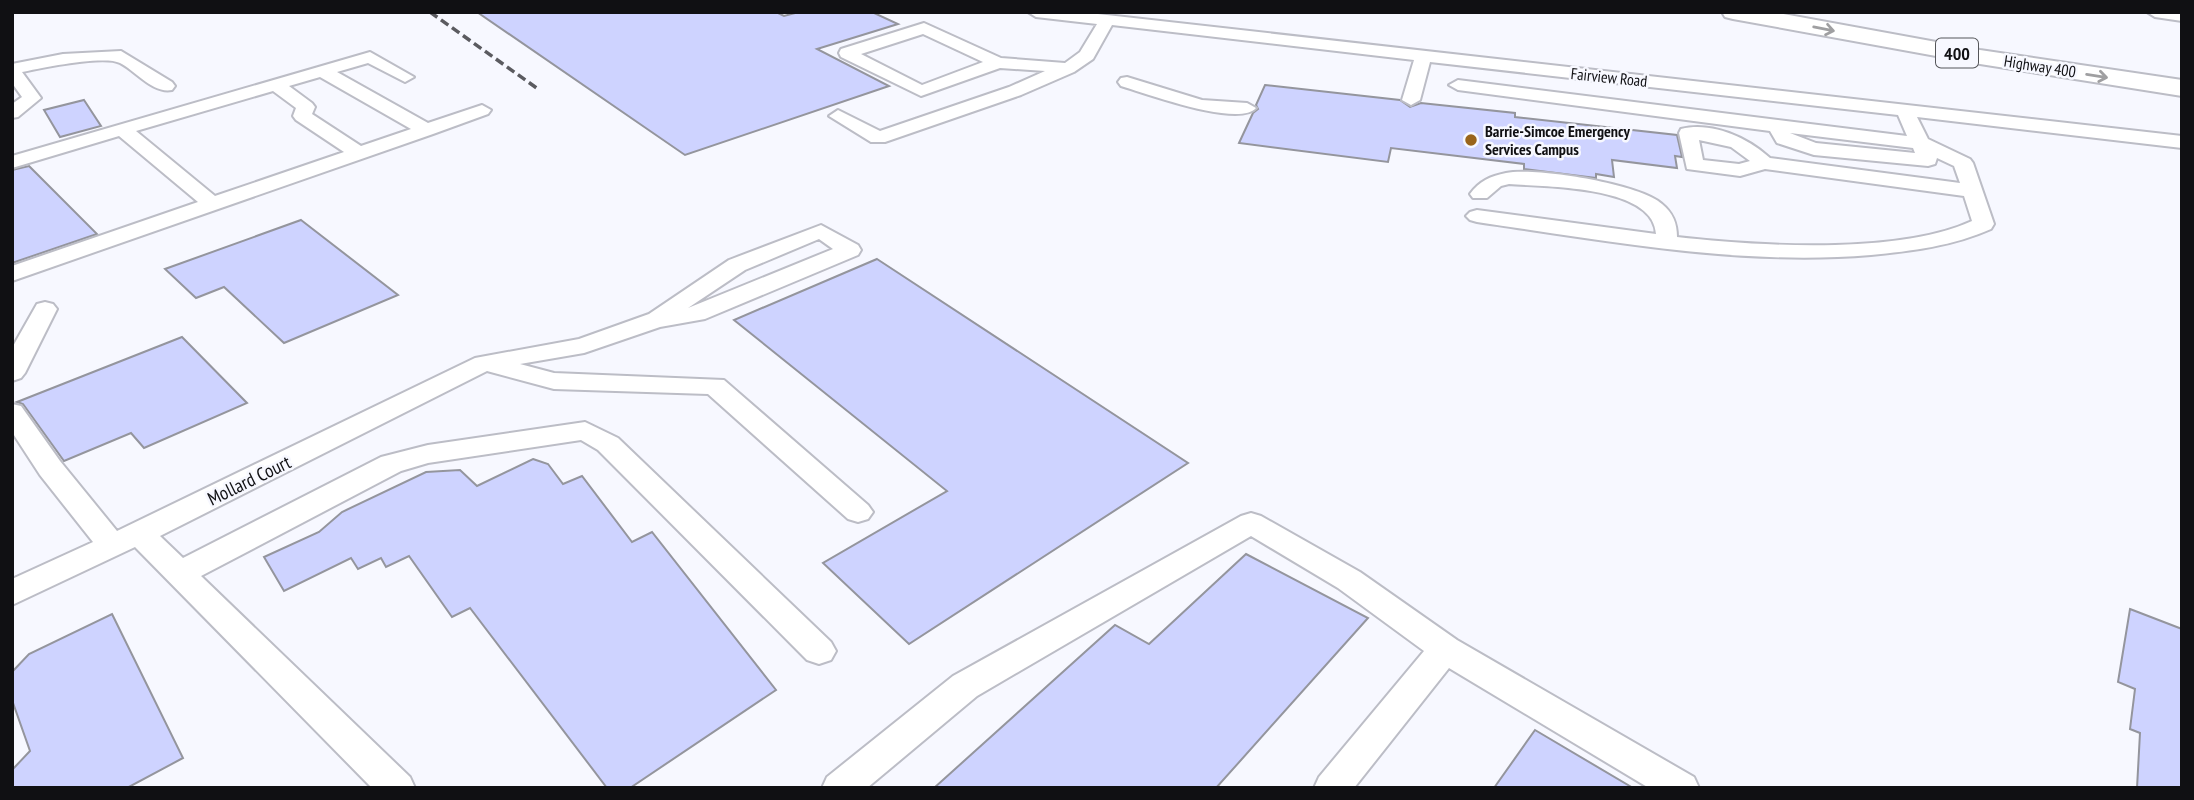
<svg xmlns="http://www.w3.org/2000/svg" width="2194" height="800" font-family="'PT Sans Narrow',sans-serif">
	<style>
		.building { fill: #ced3ff; stroke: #94959d; stroke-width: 2 }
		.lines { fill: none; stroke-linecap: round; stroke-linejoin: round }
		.minor-casing { stroke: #bcbdc6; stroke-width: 4 }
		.highway-casing { stroke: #bcbdc6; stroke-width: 4 }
		.minor { fill: #fff; fill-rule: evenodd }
		.highway { fill: #fff; fill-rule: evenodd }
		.rail { stroke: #5b5b60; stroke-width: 3.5; stroke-dasharray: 9 4.5; stroke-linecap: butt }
		.oneway { stroke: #9f9fa1 }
		.poi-dot { fill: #99641b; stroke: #f7f8ff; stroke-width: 2.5 }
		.labels { text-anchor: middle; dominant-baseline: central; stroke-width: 5; stroke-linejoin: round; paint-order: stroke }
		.far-street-label { font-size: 16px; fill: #101013; stroke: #f7f8ff }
		.far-poi-label { font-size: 16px; font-weight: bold; fill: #101013; stroke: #f7f8ff; text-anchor: start }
		.shield { fill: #f7f8ff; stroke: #55565a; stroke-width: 2 }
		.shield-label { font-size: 18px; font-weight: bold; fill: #101013 }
		.street-label { font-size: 19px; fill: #101013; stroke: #f7f8ff }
	</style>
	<rect width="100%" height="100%" fill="#f7f8ff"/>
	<path class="building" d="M477 12H776L784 16 799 12H872L898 24 817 49 889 86 685 155Z
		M1265 85 1400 100 1410 107 1421 103 1515 113V117L1677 135 1682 157 1675 156 1677 168 1612 160 1614 177 1596 174V178L1524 169V164L1391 148 1388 162 1239 143 1253 113 1258 109 1256 105Z
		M84 100 101 126 60 137 44 110Z
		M29 166 97 234 12 263V170Z
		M301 220 398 295 284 343 224 287 196 298 165 269Z
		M877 259 1188 463 909 644 823 563 947 491 734 320Z
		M182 337 247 403 144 448 131 433 64 461 23 404 17 402Z
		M533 459 548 464 563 484 582 476 632 542 652 532 776 690 630 788H607L470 608 452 617 409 556 386 567 381 558 358 569 351 558 284 591 264 557 319 532 342 512 426 472 460 470 477 486Z
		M1246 554 1368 618 1216 788H934L1115 625 1149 644Z
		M2130 609 2182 629V788H2137L2140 733 2130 729 2135 689 2118 682Z
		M112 614 183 758 127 788H12V770L30 751 12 700V672L29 654Z
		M1535 730 1633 788H1494Z"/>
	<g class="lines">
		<g class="minor-casing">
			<path id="minor" d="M1028 12H1080L2182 136V148L1917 117 1928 139 1970 159 1973 163 1994 224 1991 229C1953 246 1912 251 1871 255 1739 266 1607 241 1477 222L1470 220 1466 216 1470 212 1477 210 1656 234C1654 185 1545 187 1509 184L1501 186 1487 198H1473L1470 194C1479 181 1491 176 1506 173 1535 167 1641 184 1662 204 1673 213 1677 223 1677 237 1757 246 1899 255 1972 221L1964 196 1765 169 1740 176 1687 169 1679 133 1681 129C1712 121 1748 138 1770 158L1960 183 1954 166 1937 158 1935 164 1928 166 1814 155 1777 143 1770 131 1458 90 1449 85 1458 80 1907 136 1898 115 1430 62 1420 100 1411 105 1402 100 1414 60 1112 25 1093 59 1074 72 1021 95 885 142H871L829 116 838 110 880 131 1009 87 1045 71 1000 68 921 96 841 57 839 53 841 49 924 23 1001 58 1065 63 1080 52 1097 24 1036 17ZM923 34 983 62 922 85 861 54ZM1790 133 1913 148 1915 153 1816 143ZM1699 140 1731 147 1750 161 1739 164 1703 160Z
				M2147 12H2182V21L2155 17Z
				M121 51 172 82 175 86 172 90C153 94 136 71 120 63 104 55 41 68 22 72L41 98 18 117 12 118V104L22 97 12 83V64L63 54Z
				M370 52 414 77 405 82 368 63 337 72 428 123 482 105 491 110 488 114 433 134 12 281V266L198 202 119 136 12 168V156ZM320 77 411 129 361 146 312 114 315 107 312 103 289 86ZM273 91 296 108 293 116 296 120 344 152 215 196 136 131Z
				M1127 77 1202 100 1247 103 1256 108C1239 128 1145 93 1121 86L1118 82 1121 78Z
				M821 225 858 245 861 250 858 255 705 319 660 327 584 353 520 364 554 373 724 380 868 505 873 512 868 519 858 522 848 519 708 394 554 389 487 371 160 536 183 558 381 457 428 445 585 422 618 438 831 642 836 651 831 660 819 664 807 660 598 450 581 440 428 463 401 471 201 576 410 777 415 788H372L135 547 12 605V579L93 542 40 475 12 432V404L21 406 60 461 117 531 475 358 579 339 649 314 729 260ZM819 239 833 249 688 308 745 270Z
				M45 302 53 304 57 309 25 373 21 378 12 381V348L37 304Z
				M1251 513 1261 516 1360 572 1457 640 1694 777 1699 788H1649L1449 668 1354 788H1314L1319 777 1424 651 1338 588 1251 536 977 696 867 788H822L827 777 953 676 1241 516Z"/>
		</g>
		<g class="highway-casing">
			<path id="highway" d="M1722 12H1772L1980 50 2182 80V96L1980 64 1733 19 1725 17Z"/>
		</g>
		<use href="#minor" class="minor"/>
		<use href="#highway" class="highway"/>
		<path class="rail" d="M430 12 538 89"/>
	</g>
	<defs><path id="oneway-shaft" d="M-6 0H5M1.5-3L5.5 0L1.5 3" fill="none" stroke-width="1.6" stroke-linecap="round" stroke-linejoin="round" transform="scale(1.75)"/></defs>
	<g class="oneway">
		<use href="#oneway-shaft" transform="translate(1824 29) rotate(11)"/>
		<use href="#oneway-shaft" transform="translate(2097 76) rotate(9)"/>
	</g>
	<circle class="poi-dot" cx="1471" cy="140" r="7"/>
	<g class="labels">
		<g class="far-street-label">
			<text transform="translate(2040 66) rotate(9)">Highway 400</text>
			<text transform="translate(1609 77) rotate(6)">Fairview Road</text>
		</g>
		<g class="far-poi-label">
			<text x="1485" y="131">Barrie-Simcoe Emergency<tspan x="1485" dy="18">Services Campus</tspan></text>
		</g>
		<rect class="shield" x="1936" y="38.5" width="42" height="29" rx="5"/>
		<g class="shield-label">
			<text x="1957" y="53">400</text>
		</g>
		<g class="street-label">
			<text transform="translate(249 480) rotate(-26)">Mollard Court</text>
		</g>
	</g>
	<rect width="2194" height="800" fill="none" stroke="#101013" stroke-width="28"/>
</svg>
